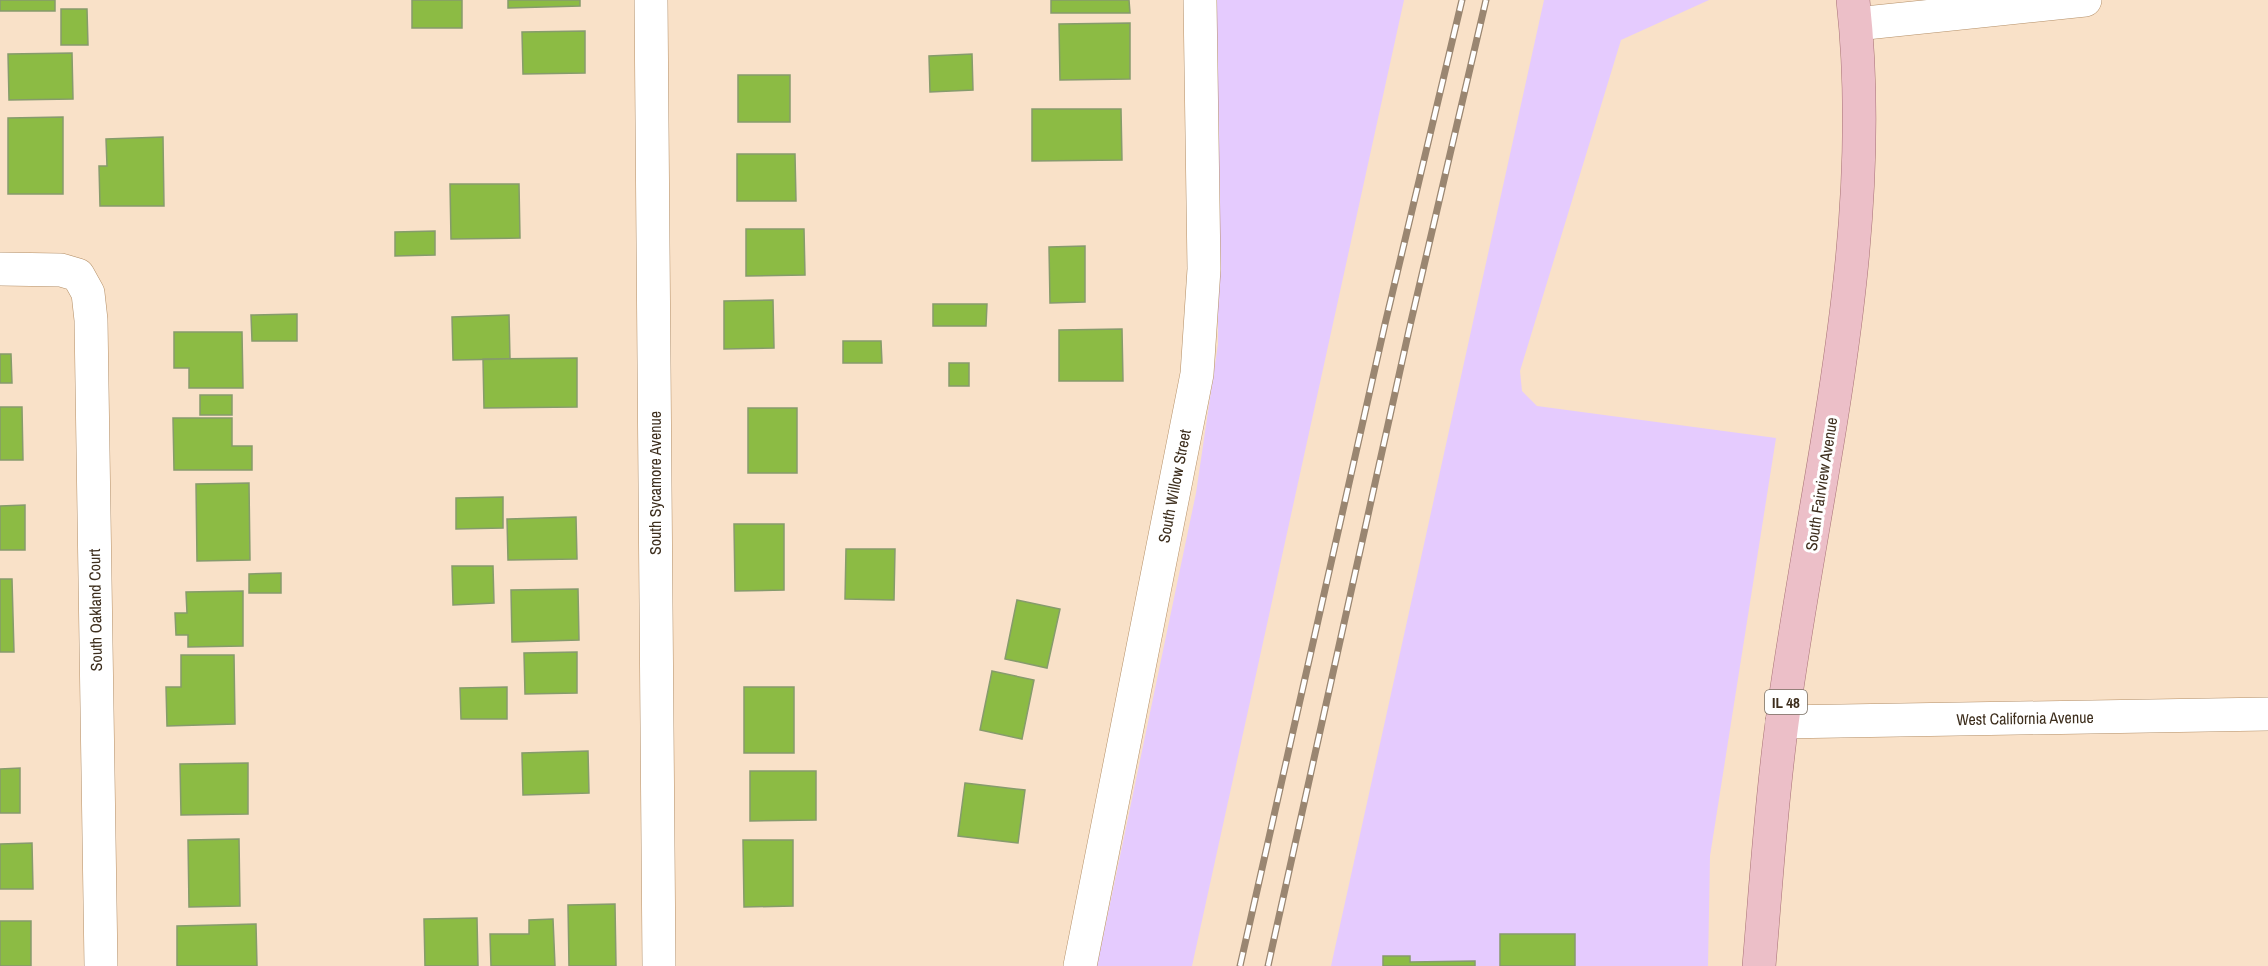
<svg xmlns="http://www.w3.org/2000/svg" width="2268" height="966" font-family="'Archivo Narrow',sans-serif">
	<style>
		.green { fill: #e5cbfe }
		.building { fill: #8cbb44; stroke: #869b6c; stroke-width: 1.5 }
		.lines { fill: none; stroke-linecap: round; stroke-linejoin: round }
		.minor-casing { stroke: #b48f67; stroke-width: 34 }
		.primary-casing { stroke: #a77174; stroke-width: 34 }
		.minor { stroke: #fff; stroke-width: 33 }
		.primary { stroke: #ecbfc8; stroke-width: 33 }
		.rail-casing { stroke: #9a8671; stroke-width: 7 }
		.rail { stroke: #fff; stroke-width: 4.5; stroke-dasharray: 14; stroke-linecap: butt }
		.labels { text-anchor: middle; dominant-baseline: central; stroke-width: 6; stroke-linejoin: round; paint-order: stroke }
		.shield { fill: #fff; stroke: #776d61; stroke-width: 1.5 }
		.shield-label { font-size: 15px; font-weight: bold; fill: #3d2e1d }
		.street-label { font-size: 16px; fill: #3d2e1d; stroke: #fff }
	</style>
	<rect width="100%" height="100%" fill="#f9e1c8"/>
	<path class="green" d="M1217 0H1404L1192 966H1097L1196 493 1218 344Z
		M1544 0H1709L1621 40 1520 371 1522 391 1537 406 1776 438 1710 856 1708 966H1331Z"/>
	<path class="building" d="M0 0H55V11H0Z
		M412 0H462V28H412Z
		M508 0H580V6L508 8Z
		M1051 0H1129L1130 13H1051Z
		M61 9H87L88 45H61Z
		M1130 23V79L1060 80 1059 24Z
		M585 31V73L523 74 522 32Z
		M72 53 73 99 9 100 8 54Z
		M972 54 973 90 930 92 929 56Z
		M738 75H790V122H738Z
		M1032 109H1121L1122 160 1032 161Z
		M63 117V194H8V118Z
		M163 137 164 206H100L99 166H107L106 139Z
		M737 154H795L796 201H737Z
		M450 184H519L520 238 451 239Z
		M746 229H804L805 275 746 276Z
		M435 231V255L395 256V232Z
		M1085 246V302L1050 303 1049 247Z
		M773 300 774 348 724 349V301Z
		M933 304H987L986 326H933Z
		M297 314V341H252L251 315Z
		M509 315 510 359 453 360 452 317Z
		M1122 329 1123 381H1059V330Z
		M174 332H242L243 388H189V368H174Z
		M843 341H881L882 363H843Z
		M0 354H11L12 383H0Z
		M577 358V407L484 408 483 359Z
		M949 363H969V386H949Z
		M200 395H232V415H200Z
		M0 407H22L23 460H0Z
		M748 408H797V473H748Z
		M173 418H232V446H252V470H174Z
		M249 483 250 560 197 561 196 484Z
		M503 497V528L456 529V498Z
		M25 505V550H0V506Z
		M576 517 577 559 508 560 507 519Z
		M734 524H784V590L735 591Z
		M846 549H895L894 600 845 599Z
		M452 566H493L494 603 453 605Z
		M281 573V593H249V574Z
		M0 579H12L14 652H0Z
		M578 589 579 640 512 642 511 590Z
		M243 591V646L188 647V635H176L175 613H187L186 592Z
		M1017 600 1060 609 1047 668 1005 659Z
		M577 652V693L525 694 524 653Z
		M181 655H234L235 724 167 726 166 687H181Z
		M992 671 1034 680 1022 739 980 730Z
		M507 687V719H461L460 688Z
		M744 687H794V753H744Z
		M588 751 589 793 523 795 522 753Z
		M248 763V814L181 815 180 764Z
		M20 768V813H0V769Z
		M750 771H816V820L750 821Z
		M965 783 1025 790 1018 843 958 836Z
		M239 839 240 906 189 907 188 840Z
		M743 840H793V906L744 907Z
		M32 843 33 889H0V844Z
		M615 904 616 966H569L568 905Z
		M477 918 478 966H425L424 919Z
		M553 919 555 966H491L490 934H529V920Z
		M0 921H31V966H0Z
		M256 924 257 966H177V926Z
		M1500 934H1575V966H1500Z
		M1383 956H1410V962L1475 961V966H1383Z"/>
	<g class="lines">
		<g class="minor-casing">
			<path id="minor" d="M651 0 659 966
				M1856 24 2085 0
				M0 269 61 270 78 275 88 293 91 320 101 966
				M1782 722 2268 714
				M1080 966 1197 374 1204 269 1200 0"/>
		</g>
		<g class="primary-casing">
			<path id="primary" d="M1759 966C1766 885 1771 803 1782 723 1814 482 1880 244 1853 0"/>
		</g>
		<use href="#minor" class="minor"/>
		<use href="#primary" class="primary"/>
		<g class="rail-casing">
			<path id="rail" d="M1240 966 1385 324 1462 0
				M1268 966 1409 330 1486 0"/>
		</g>
		<use href="#rail" class="rail"/>
	</g>
	<g class="labels">
		<rect class="shield" x="1765" y="690" width="42" height="24" rx="4.5"/>
		<g class="shield-label">
			<text x="1786" y="702">IL 48</text>
		</g>
		<g class="street-label">
			<text transform="translate(655 483) rotate(-90)">South Sycamore Avenue</text>
			<text transform="translate(1821 484) rotate(-81)">South Fairview Avenue</text>
			<text transform="translate(1174 486) rotate(-79)">South Willow Street</text>
			<text transform="translate(95 610) rotate(-91)">South Oakland Court</text>
			<text transform="translate(2025 718) rotate(-1)">West California Avenue</text>
		</g>
	</g>
</svg>
